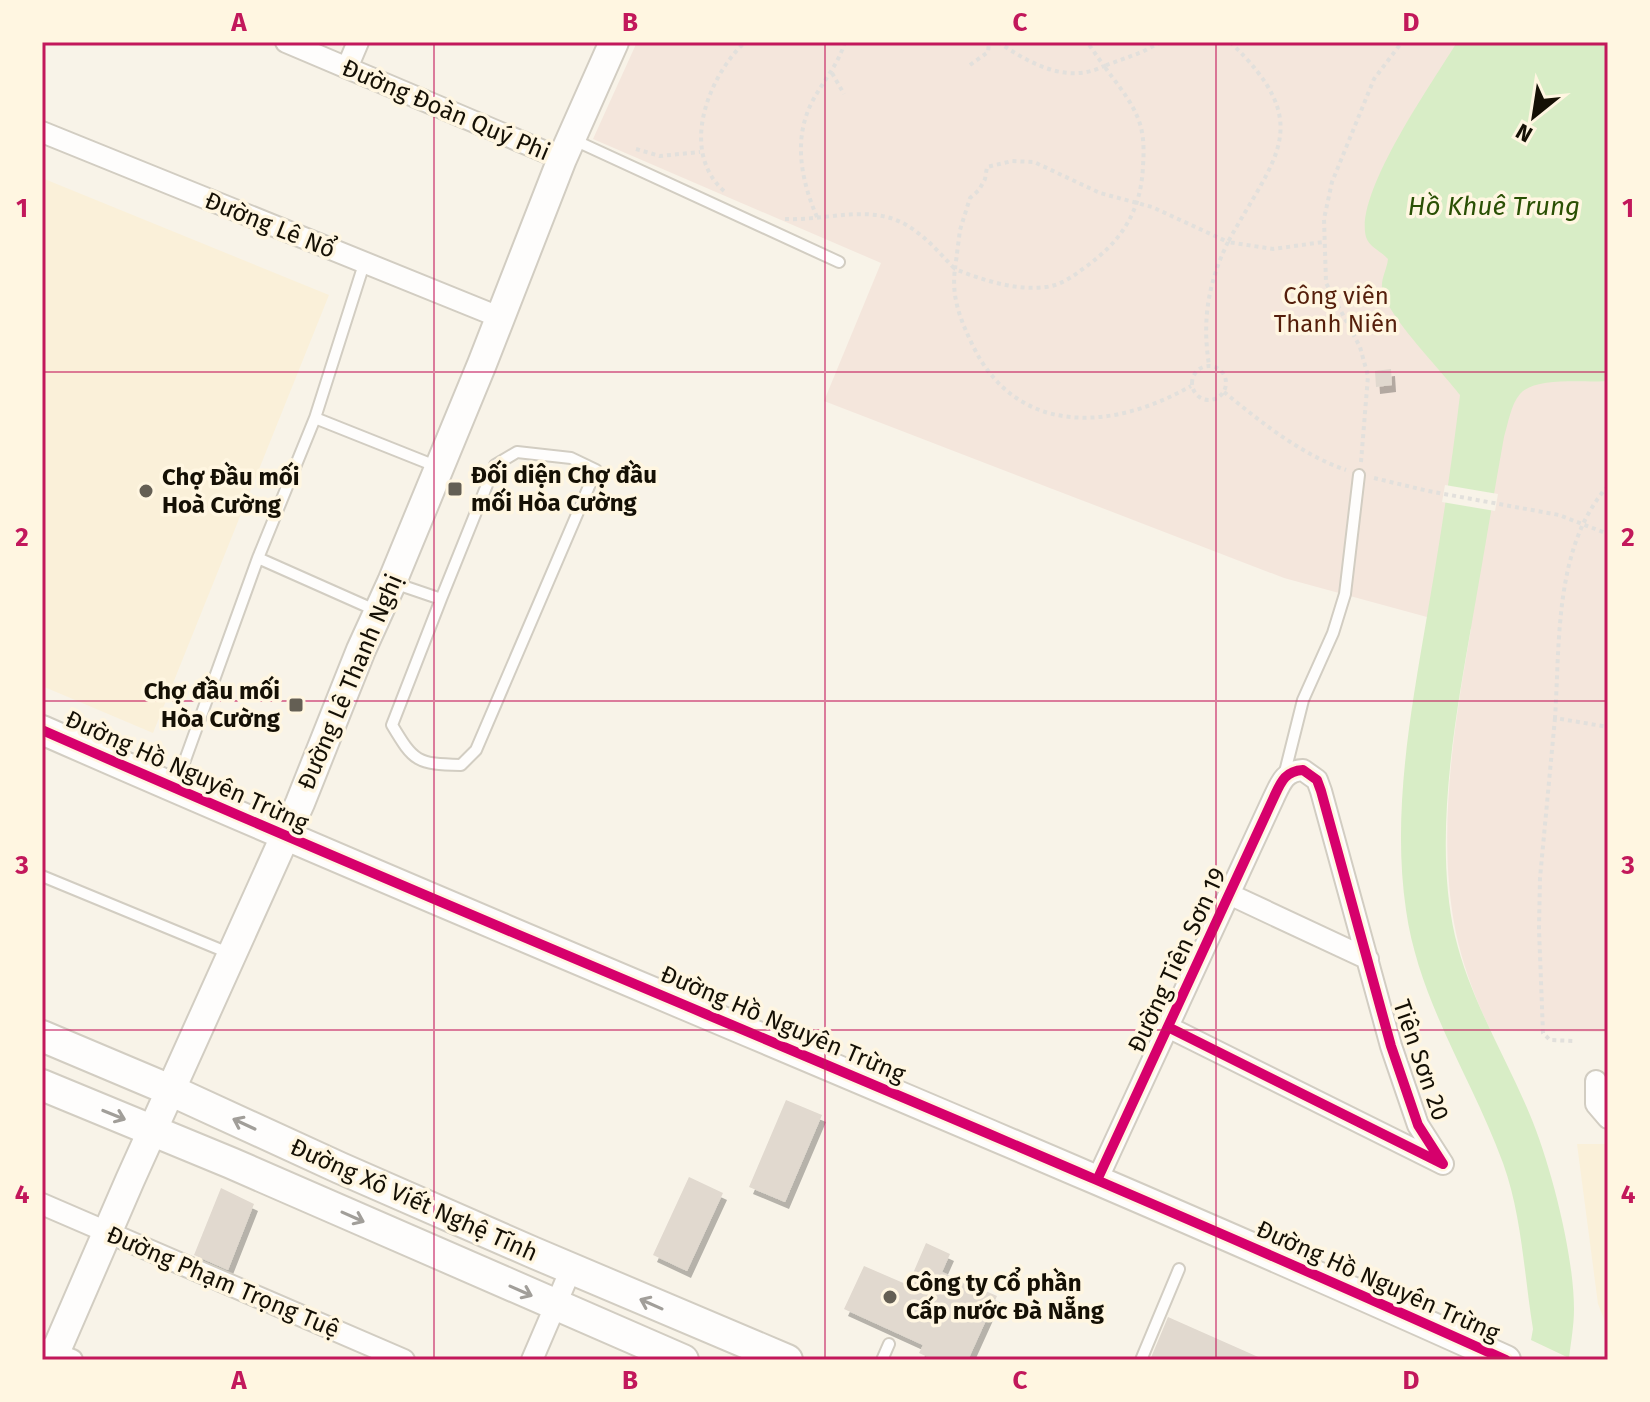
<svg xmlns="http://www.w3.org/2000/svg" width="1650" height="1402" font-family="'Fira Sans',sans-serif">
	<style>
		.built { fill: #faf0d9 }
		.green { fill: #f4e6dc }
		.water { fill: #d8edc6 }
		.pier { fill: #f8f3e8 }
		.building { fill: #e1d9cf; filter: url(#shadow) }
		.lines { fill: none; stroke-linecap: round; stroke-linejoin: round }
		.lane-casing { stroke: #d2cdc2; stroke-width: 14 }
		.street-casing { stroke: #d2cdc2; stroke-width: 24 }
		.secondary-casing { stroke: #d2cdc2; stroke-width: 32 }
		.primary-casing { stroke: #d2cdc2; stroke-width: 34 }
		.path { stroke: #e2e0dc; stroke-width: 4; stroke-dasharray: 4 4; stroke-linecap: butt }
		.lane { stroke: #fefdfc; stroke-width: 10 }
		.street { stroke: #fefdfc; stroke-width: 20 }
		.secondary { stroke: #fefdfc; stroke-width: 28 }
		.primary { stroke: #fefdfc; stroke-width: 30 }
		.cycleway-casing { stroke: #fff6e1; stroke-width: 15 }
		.cycleway { stroke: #d6006c; stroke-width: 10 }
		.oneway { stroke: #a19e99 }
		.grid { fill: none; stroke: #c2185b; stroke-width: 2; stroke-opacity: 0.55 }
		.poi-dot { fill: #645f54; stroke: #fff6e1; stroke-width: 3 }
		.labels { text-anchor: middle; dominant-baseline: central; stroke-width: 7; stroke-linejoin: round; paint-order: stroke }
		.street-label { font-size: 24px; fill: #151005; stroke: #fff6e1 }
		.park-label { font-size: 24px; fill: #551e0b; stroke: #fff6e1 }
		.poi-label { font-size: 24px; font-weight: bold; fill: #151005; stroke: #fff6e1; text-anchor: start }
		.water-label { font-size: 26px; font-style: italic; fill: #2a5004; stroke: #fff6e1 }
		.neatline { fill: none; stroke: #c2185b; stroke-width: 3 }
		.grid-label { font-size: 26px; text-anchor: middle; font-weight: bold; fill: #c2185b }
	</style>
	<defs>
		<filter id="shadow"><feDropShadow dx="4" dy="7" stdDeviation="0" flood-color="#0004"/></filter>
	</defs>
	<rect width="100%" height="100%" fill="#f8f3e8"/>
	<path class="built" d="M42 178 329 295 153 733 42 686Z
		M1577 1144H1608V1329L1598 1304Z"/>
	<path class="green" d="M637 42H1608V1032L1491 1031C1476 1001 1463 966 1456 933 1436 835 1454 726 1471 629L1284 578 824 401 881 263 593 139Z"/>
	<path class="water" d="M1457 42H1608V381C1586 383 1535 376 1520 394 1511 404 1508 424 1504 437 1493 498 1483 560 1472 622 1455 719 1433 839 1455 936 1470 999 1505 1055 1530 1115 1551 1165 1574 1255 1574 1309 1574 1325 1571 1342 1569 1358L1531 1340 1533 1329C1524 1274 1522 1216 1503 1163 1472 1078 1419 1002 1406 910 1392 815 1410 716 1426 622 1439 547 1451 471 1460 395 1443 372 1386 315 1382 289 1381 278 1387 269 1388 259 1381 251 1369 247 1366 237 1354 193 1433 82 1457 42Z"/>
	<path class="pier" d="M1445 485 1498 494 1495 511 1442 502Z"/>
	<path class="building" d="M1391 369 1392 385 1376 387 1375 371Z
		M786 1100 822 1115 785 1202 749 1187Z
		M689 1177 723 1193 687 1271 653 1255Z
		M221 1188 254 1204 228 1270 194 1255Z
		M926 1243 950 1254 942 1272 997 1296 968 1360H934L919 1353 923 1345 844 1309 864 1266 908 1285Z
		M1168 1317 1265 1360H1150Z"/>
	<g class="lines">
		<g class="lane-casing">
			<path id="lane" d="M574 140 839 262
				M315 418 364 264
				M394 583 441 599 392 725C414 762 417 764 461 765L476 750 596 470 571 458 517 452 495 465 441 599
				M375 610 258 558 315 418 438 467
				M1284 776 1303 700 1333 633 1345 594 1359 475
				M176 785 258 558
				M42 876 231 954
				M882 1360 889 1344
				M1141 1360 1179 1269"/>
		</g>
		<g class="street-casing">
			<path id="street" d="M286 42 562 159
				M347 68 358 42
				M42 132 499 317
				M1229 894 1368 959
				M1596 1081V1104L1608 1118
				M1098 1178 1274 797C1281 782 1285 771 1303 770L1317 780 1321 791 1391 1046 1418 1125 1443 1164 1168 1027
				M42 1204 404 1360
				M42 1348 72 1360
				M532 1360 571 1269"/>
		</g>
		<g class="secondary-casing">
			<path id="secondary" d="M42 730C528 944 1022 1141 1506 1360
				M52 1360 130 1180 300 803 361 650 392 582 482 364 562 159 614 42"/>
		</g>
		<g class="primary-casing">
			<path id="primary" d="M42 1036 170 1090 340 1168 532 1252 787 1360
				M42 1085 231 1163 683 1360"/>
		</g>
		<path class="path" d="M998 42C1029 63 1067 85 1104 66L1087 42
			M1161 42 1142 52 1104 66C1117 84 1133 102 1140 124 1144 137 1144 152 1143 166 1141 212 1121 242 1084 268 1072 277 1061 285 1046 287 1016 291 982 280 955 269L960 230 970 198 979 190 985 179 987 167 1012 161 1034 162 1100 193 1152 207 1228 242C1208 283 1202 320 1209 365
			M1230 42C1317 125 1275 156 1228 242L1273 249 1323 242
			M970 65 988 52 989 42
			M832 73 844 94
			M636 149 660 156 700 152
			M724 191C679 151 708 77 745 42
			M817 217C801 180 793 139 812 102 823 81 838 65 845 42
			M785 219C830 221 875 201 914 230 930 241 942 256 955 269 951 298 961 321 973 346 1018 438 1114 430 1191 386
			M1192 383a17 17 0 1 1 34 0a17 17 0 1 1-34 0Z
			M1224 392C1261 422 1300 454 1346 470
			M1361 462 1368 376 1360 347 1326 283 1324 219 1332 182 1374 79 1402 42
			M1374 478 1428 491 1559 515 1608 534
			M1608 486C1554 546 1560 642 1555 718L1608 727
			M1555 718 1540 878 1539 929 1543 1033 1550 1040 1574 1041"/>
		<use href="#lane" class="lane"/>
		<use href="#street" class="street"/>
		<use href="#secondary" class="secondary"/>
		<use href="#primary" class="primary"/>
		<g class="cycleway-casing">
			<path id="cycleway" d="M42 730C528 944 1022 1141 1506 1360
				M1098 1178 1274 797C1281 782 1285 771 1303 770L1317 780 1321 791 1391 1046 1418 1125 1443 1164 1168 1027"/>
		</g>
		<use href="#cycleway" class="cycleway"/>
	</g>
	<defs><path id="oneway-shaft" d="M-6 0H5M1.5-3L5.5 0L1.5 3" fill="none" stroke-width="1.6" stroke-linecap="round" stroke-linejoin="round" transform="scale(2)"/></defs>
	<g class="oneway">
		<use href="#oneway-shaft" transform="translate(114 1115) rotate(22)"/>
		<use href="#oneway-shaft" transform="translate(244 1124) rotate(-155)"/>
		<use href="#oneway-shaft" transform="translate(353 1217) rotate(24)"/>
		<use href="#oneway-shaft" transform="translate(521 1291) rotate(24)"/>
		<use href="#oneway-shaft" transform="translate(651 1304) rotate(-156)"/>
	</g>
	<path class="grid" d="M434 42V1360M825 42V1360M1216 42V1360M42 372H1608M42 701H1608M42 1030H1608"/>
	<g class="poi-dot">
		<rect x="447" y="481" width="16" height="16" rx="4"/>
		<circle cx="146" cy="491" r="8"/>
		<rect x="288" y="697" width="16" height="16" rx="4"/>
		<circle cx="890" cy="1297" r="8"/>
	</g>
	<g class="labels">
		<g class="street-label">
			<text transform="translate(446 110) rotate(23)">Đường Đoàn Quý Phi</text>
			<text transform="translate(270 225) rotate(22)">Đường Lê Nổ</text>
			<text transform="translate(350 682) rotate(-67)">Đường Lê Thanh Nghị</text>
			<text transform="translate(187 771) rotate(24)">Đường Hồ Nguyên Trừng</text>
			<text transform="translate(1177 960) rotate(-65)">Đường Tiên Sơn 19</text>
			<text transform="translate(783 1024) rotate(23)">Đường Hồ Nguyên Trừng</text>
			<text transform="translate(1421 1060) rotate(71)">Tiên Sơn 20</text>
			<text transform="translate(414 1200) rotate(24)">Đường Xô Viết Nghệ Tĩnh</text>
			<text transform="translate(1378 1281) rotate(24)">Đường Hồ Nguyên Trừng</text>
			<text transform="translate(223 1282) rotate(23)">Đường Phạm Trọng Tuệ</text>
		</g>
		<g class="park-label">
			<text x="1336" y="296">Công viên<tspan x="1336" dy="28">Thanh Niên</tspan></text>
		</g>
		<g class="poi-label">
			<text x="471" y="475">Đối diện Chợ đầu<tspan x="471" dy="28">mối Hòa Cường</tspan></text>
			<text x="162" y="477">Chợ Đầu mối<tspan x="162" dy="28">Hoà Cường</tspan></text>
			<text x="280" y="691" text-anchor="end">Chợ đầu mối<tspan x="280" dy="28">Hòa Cường</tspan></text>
			<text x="906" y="1283">Công ty Cổ phần<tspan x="906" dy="28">Cấp nước Đà Nẵng</tspan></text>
		</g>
		<g class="water-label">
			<text x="1494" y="206">Hồ Khuê Trung</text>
		</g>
	</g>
	<rect width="1650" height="1402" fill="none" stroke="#fff6e1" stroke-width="88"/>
	<g transform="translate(1534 116) rotate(210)" stroke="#fff6e1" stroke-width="6" paint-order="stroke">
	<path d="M0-6L14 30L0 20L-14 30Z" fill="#151005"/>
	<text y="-12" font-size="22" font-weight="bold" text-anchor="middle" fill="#151005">N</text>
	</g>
	<rect x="44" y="44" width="1562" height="1314" class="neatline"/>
	<g class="grid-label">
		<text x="239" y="31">A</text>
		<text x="630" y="31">B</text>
		<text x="1020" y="31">C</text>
		<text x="1411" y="31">D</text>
		<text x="22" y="217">1</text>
		<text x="1628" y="217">1</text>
		<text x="22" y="546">2</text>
		<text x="1628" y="546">2</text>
		<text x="22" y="874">3</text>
		<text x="1628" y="874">3</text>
		<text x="22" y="1203">4</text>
		<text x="1628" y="1203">4</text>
		<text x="239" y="1389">A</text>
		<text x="630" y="1389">B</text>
		<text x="1020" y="1389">C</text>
		<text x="1411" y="1389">D</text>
	</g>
</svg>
